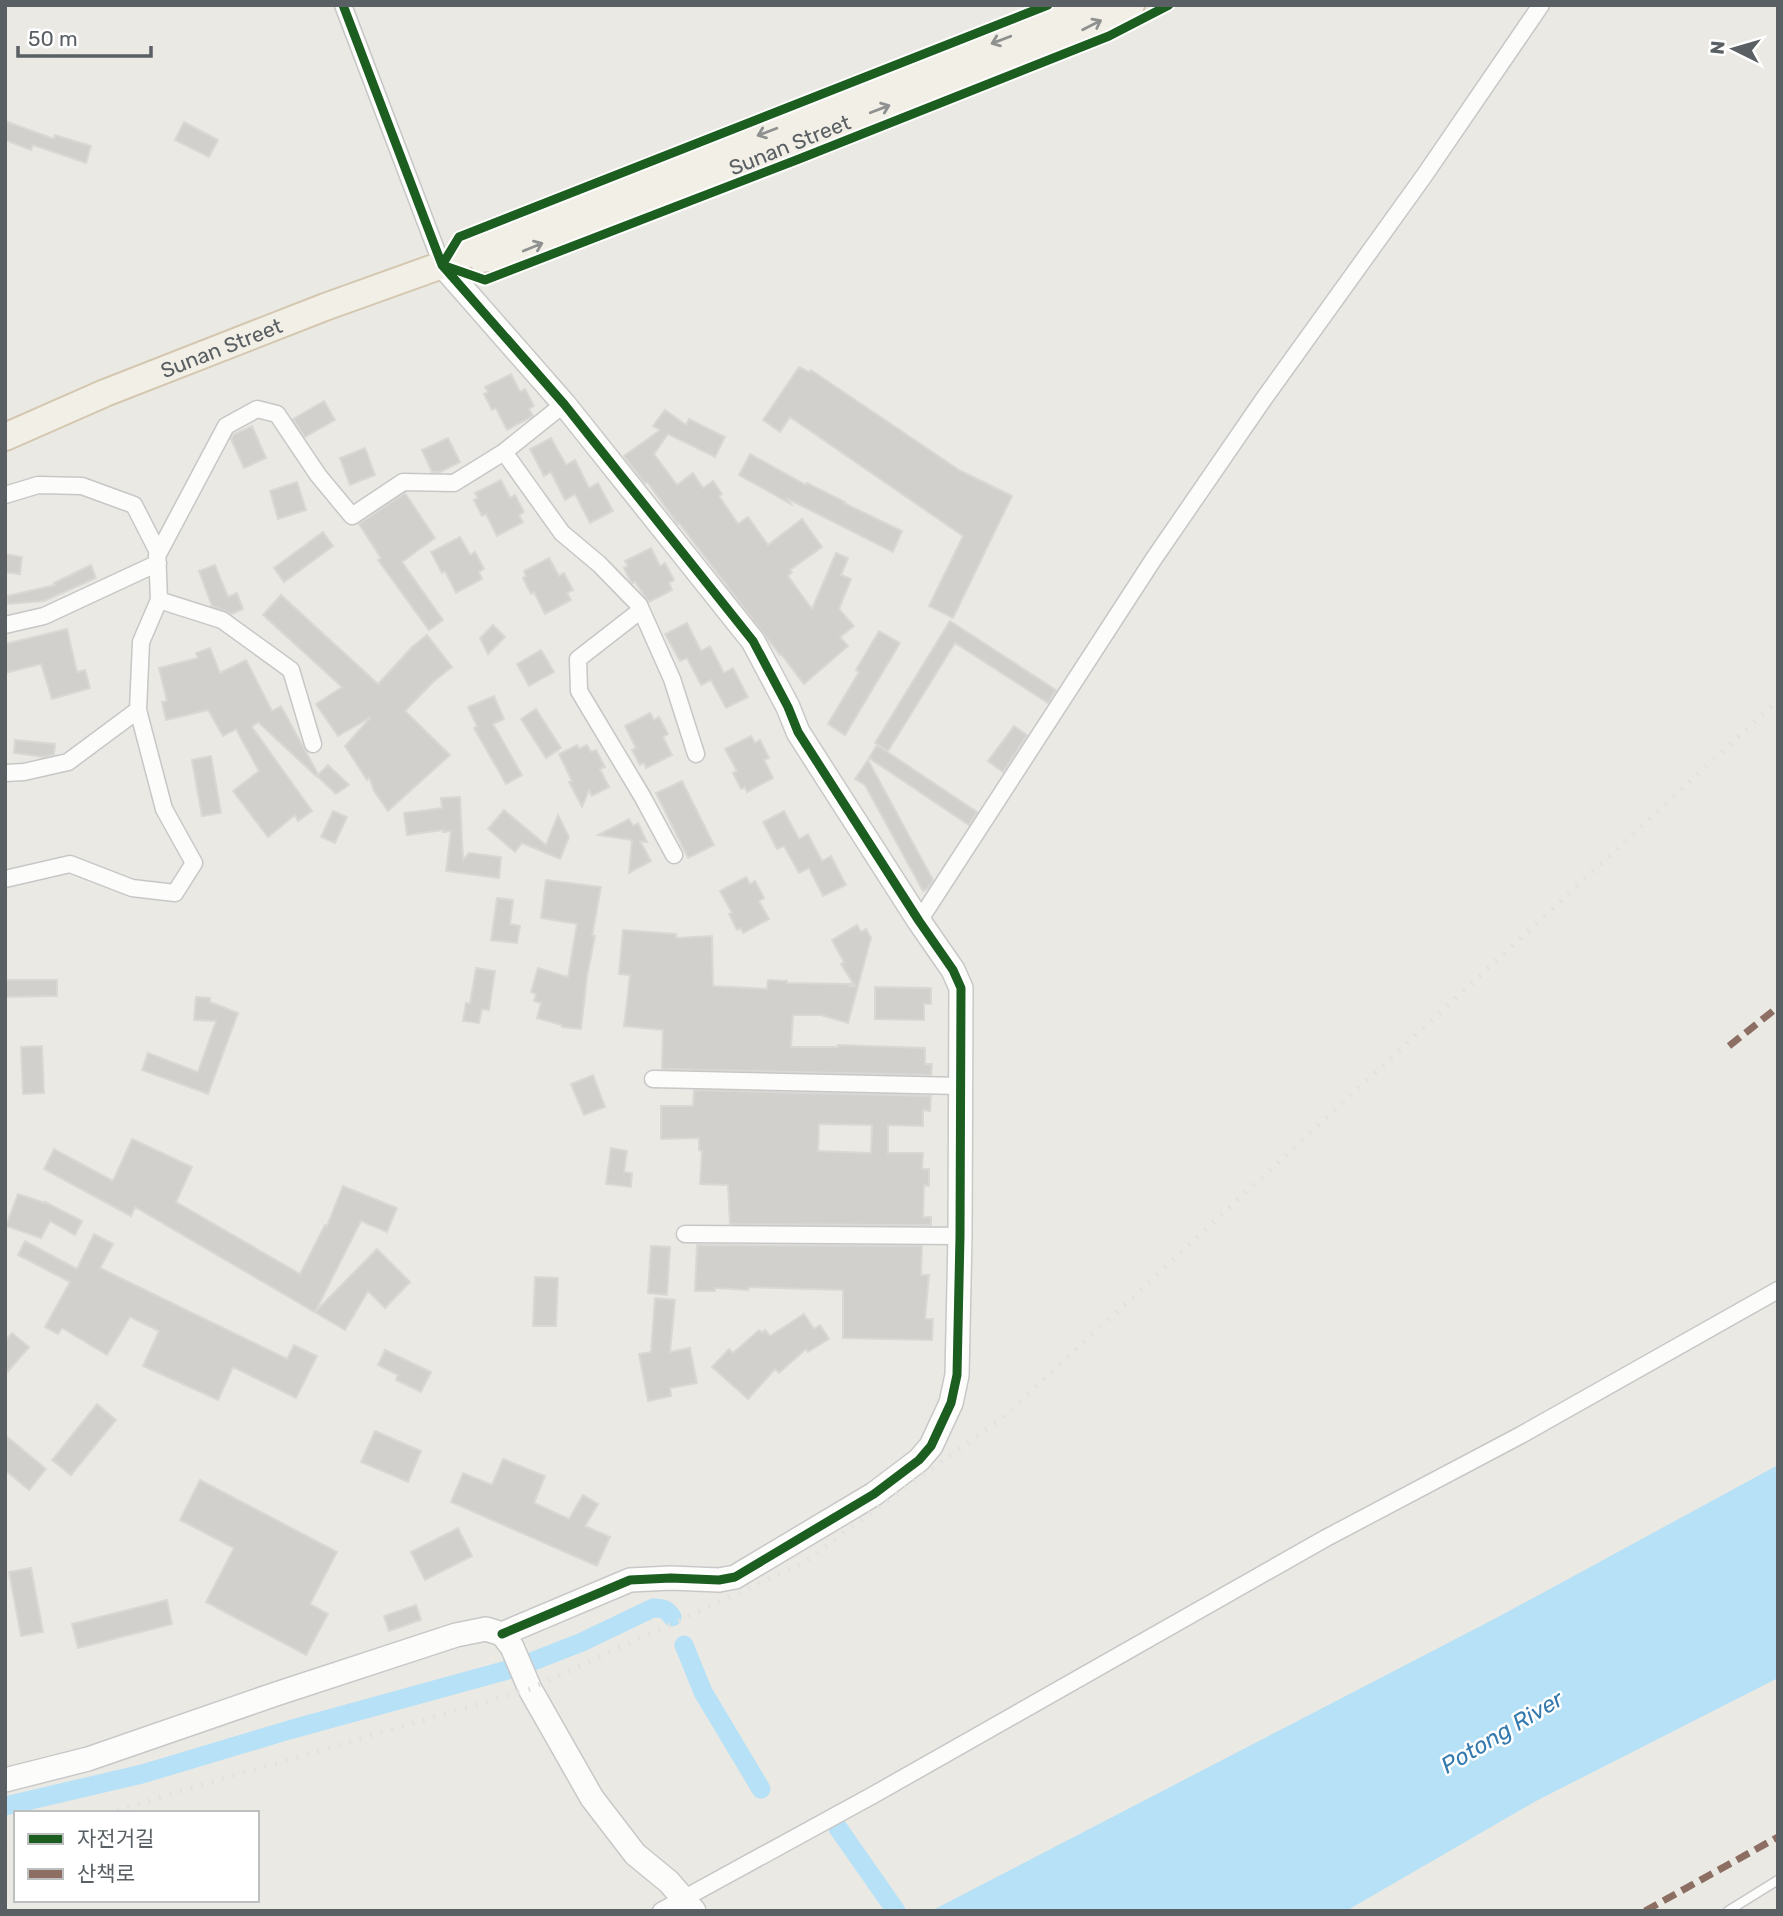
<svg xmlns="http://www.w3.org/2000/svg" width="1783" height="1916" font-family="Rubik,'Noto Sans KR',sans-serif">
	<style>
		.water { fill: #b6e1f7 }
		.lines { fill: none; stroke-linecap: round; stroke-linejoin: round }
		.canal { stroke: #b6e1f7; stroke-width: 19 }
		.building { fill: #d1d0cd; stroke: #dad8d4; stroke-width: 2; fill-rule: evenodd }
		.lane-casing { stroke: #c7c7c7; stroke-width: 11 }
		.street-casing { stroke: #c7c7c7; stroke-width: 19 }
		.secondary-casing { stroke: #c8c8c8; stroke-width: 26 }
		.primary-casing { stroke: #d4c7b0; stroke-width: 30 }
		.lane { stroke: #fcfcfb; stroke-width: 8 }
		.street { stroke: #fcfcfb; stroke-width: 16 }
		.secondary { stroke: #fcfcfb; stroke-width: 23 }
		.primary { stroke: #f2efe7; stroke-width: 26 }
		.rail { stroke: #e2e2e1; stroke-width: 5; stroke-dasharray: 2 9; stroke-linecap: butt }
		.quiet { stroke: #8d6e63; stroke-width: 7; stroke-dasharray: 14 7; stroke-linecap: butt }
		.cycleway-casing { stroke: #fff; stroke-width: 13 }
		.cycleway { stroke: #1b5e20; stroke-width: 9 }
		.oneway { stroke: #8f9191 }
		.labels { text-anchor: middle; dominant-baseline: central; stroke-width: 5; stroke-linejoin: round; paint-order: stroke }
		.street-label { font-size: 21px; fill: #595f63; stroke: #fff }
		.water-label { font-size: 23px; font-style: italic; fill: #347aae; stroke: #fff }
	</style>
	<rect width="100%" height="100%" fill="#ebe9e4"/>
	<path class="water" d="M1778 1465V1678L1536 1801 1346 1911H931L1498 1617Z"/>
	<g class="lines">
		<path class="canal" d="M684 1645 703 1692 761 1789
			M531 1662 582 1642 653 1608C662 1608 667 1609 672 1617
			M5 1806 142 1774 289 1730 511 1669
			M838 1828 896 1911"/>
	</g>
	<path class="building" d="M5 121 54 139 55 135 91 146 86 163 33 145 31 150 5 140Z
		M184 122 218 140 209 157 175 140Z
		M799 367 809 372 811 370 959 470 1012 496 953 618 929 606 963 536 790 417 780 432 763 420Z
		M511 374 520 392 525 389 534 406 529 409 533 416 507 430 496 408 492 410 484 394 488 392 485 387Z
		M324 401 335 420 305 437 293 419Z
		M665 410 686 425 689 419 725 437 715 457 668 434 654 454 677 485 693 473 703 488 713 481 722 494 719 496 738 524 748 517 768 545 802 519 822 547 790 570 792 572 788 576 812 609 836 553 848 558 841 575 851 579 839 609 854 626 840 637 848 646 804 684 781 654 780 655 679 523 678 524 647 482 645 483 624 456 660 430 653 426Z
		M252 426 266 458 244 468 231 439 234 434Z
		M448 438 460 462 440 472H432L422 450Z
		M551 438 566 465 575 460 589 488 598 483 613 511 590 523 575 494 565 500 551 472 544 476 530 449Z
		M365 448 375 475 350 485 340 458Z
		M750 454 806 485 807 483 845 502 844 503 902 531 893 552 788 499 791 504 739 475Z
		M501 480 510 498 515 495 524 512 519 515 523 522 497 536 486 514 482 516 474 500 478 498 475 493Z
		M297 482 306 510 278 519 270 491Z
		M405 493 435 538 402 562 443 620 429 630 378 560 381 558 359 524Z
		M323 532 333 546 284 582 274 568Z
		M460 537 470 555 475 552 484 569 479 572 482 579 456 593 445 571 442 573 431 552Z
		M651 548 660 566 665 563 674 580 669 583 672 590 649 602 635 582 632 583 631 582 624 568 628 566 625 561Z
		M5 554 22 557 20 574 5 572Z
		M549 558 559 576 564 573 573 590 567 593 571 600 545 614 534 592 531 594 523 578 526 576 524 571Z
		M91 565 96 578 44 601 8 604 7 596 55 585 54 583Z
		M215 565 228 597 237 593 243 609 232 614 212 606 199 571Z
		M281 595 378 684 412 647 427 635 452 667 433 682 405 711 450 755 388 811 374 791 369 777 367 780 345 746 371 717 338 736 316 704 342 687 263 615Z
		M950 621 1056 690 1048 703 955 643 888 751 875 743Z
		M687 623 701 651 710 646 724 673 733 668 748 697 726 708 711 680 701 685 687 658 680 661 665 634Z
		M493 625 505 637 488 654 480 638Z
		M67 629 77 672 85 670 90 688 52 699 41 664 5 673V644Z
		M879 631 900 643 845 735 828 724 859 672 856 670Z
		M210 648 220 673 246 660 272 711 281 706 318 774 316 776 258 722 252 727 312 811 298 821 295 815 268 837 233 791 259 771 236 729 223 736 208 710 166 720 162 702 167 701 159 668 198 658 196 653Z
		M541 650 554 672 529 686 517 664Z
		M494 696 504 719 493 724 522 775 506 784 474 728 477 726 468 707Z
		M536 709 561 748 546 758 521 719Z
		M650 713 654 720 659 717 668 734 663 737 672 755 646 768 644 763 640 765 632 750 636 748 625 726Z
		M1014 726 1027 735 1003 772 988 761Z
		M751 736 755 743 760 740 769 758 764 760 773 778 747 792 745 787 741 789 733 773 737 771 725 749Z
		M15 740 55 744 54 754 44 757 14 753Z
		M577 745 579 749 587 745 591 752 596 750 605 767 600 769 609 787 592 796 589 790 582 807 569 782 572 781 559 754Z
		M877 745 977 812 969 825 869 758Z
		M211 756 221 813 202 816 192 760Z
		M868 760 933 880 927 889 923 891 865 785 855 779Z
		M328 765 349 785 336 794 317 776Z
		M682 781 714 845 688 858 656 793Z
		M460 797 463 860 469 853 501 857 499 878 446 871 451 831 443 832V830L407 835 404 813 442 808 441 798Z
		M504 810 546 845 558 815 569 837 560 859 522 843 515 852 488 829Z
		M333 811 347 817 335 843 321 837Z
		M784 811 799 839 808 834 822 861 831 856 846 885 823 896 809 868 799 873 784 846 777 849 763 822Z
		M629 819 633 826 638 823 647 842 640 841 651 861 629 873 632 840 598 835Z
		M746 877 750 884 755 881 764 898 759 901 769 919 743 933 741 928 737 930 729 914 732 913 720 891Z
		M546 880 601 887 592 936H595L587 976 581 1029 562 1027V1025L537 1018 541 1003 534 1001 536 994 531 992 538 968 568 977 577 924 541 918Z
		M497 898 513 900 510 924 520 926 517 943 491 940Z
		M857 925 861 932 866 929 871 938 848 1023 821 1015H793L791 1047H838V1045L925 1048V1064H932L931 1075 662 1069 663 1030 624 1026 630 975 619 974 623 930 676 934V938L712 936 713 986 767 989 768 980 787 981V983L853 984 849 986H855L841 964 844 962 832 940Z
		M476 968 495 971 489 1010 482 1009 479 1023 463 1021 466 1003 470 1004Z
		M5 980H57V996L5 997Z
		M875 987 931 988V1004H924V1020L875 1019Z
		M196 997 210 998V1002L238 1013 208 1094 142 1070 148 1053 198 1072 216 1021 194 1020Z
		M42 1046 44 1093 23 1094 21 1047Z
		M593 1075 605 1107 584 1115 571 1084Z
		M694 1090 931 1096 930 1111 923 1110V1126L888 1125V1153H923L922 1169H929V1186L924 1185 923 1217H931V1225L730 1224 728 1185 700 1184 702 1151 699 1150V1138L661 1139V1106H693ZM819 1124 872 1125 871 1153 818 1151Z
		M132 1139 192 1167 176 1202 300 1274 325 1225 327 1226 343 1186 397 1208 387 1232 361 1221 315 1312 377 1249 410 1282 385 1308 368 1291 345 1330 135 1207 131 1216 44 1169 54 1149 113 1181Z
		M611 1148 627 1151 624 1172 632 1173 631 1187 606 1184Z
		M18 1194 45 1203V1202L82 1221 75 1235 50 1221 41 1238 6 1226Z
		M94 1234 113 1244 100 1268 287 1359 294 1345 317 1356 296 1398 233 1367 218 1400 143 1366 159 1331 130 1317 107 1355 62 1328 58 1334 45 1327 70 1282 18 1255 25 1241 77 1269Z
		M697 1245 922 1246 921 1275H929L925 1319H933L932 1340 843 1338V1290L749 1287 748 1290 715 1288V1291H695Z
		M651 1246 670 1247 667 1295 648 1293Z
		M535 1277 558 1278 556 1326H533Z
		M655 1298 675 1300 670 1352 690 1348 697 1383 670 1388 671 1396 648 1401 639 1354 651 1352Z
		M804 1314 814 1329 820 1325 829 1339 808 1352 806 1349 779 1373 775 1369 748 1399 712 1367 729 1349 733 1353 759 1330 762 1333 765 1330 770 1336Z
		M12 1333 29 1347 5 1375V1341Z
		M385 1350 431 1372 421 1392 396 1380 398 1375 378 1365Z
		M97 1404 116 1420 71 1475 52 1460Z
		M375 1431 421 1451 408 1482 361 1462Z
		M5 1435 46 1469 29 1490 5 1470Z
		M503 1459 545 1476 534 1503 569 1519 583 1495 598 1504 585 1526 610 1537 597 1566 451 1502 463 1473 492 1485Z
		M200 1480 337 1552 310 1604 328 1614 306 1655 206 1602 234 1548 180 1520Z
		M458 1528 472 1556 425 1580 411 1552Z
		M31 1568 43 1632 21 1636 9 1572Z
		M167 1600 172 1624 78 1648 72 1624Z
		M416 1605 421 1620 389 1631 384 1616Z"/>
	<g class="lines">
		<g class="lane-casing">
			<path id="lane" d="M1728 1911 1778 1880"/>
		</g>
		<g class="street-casing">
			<path id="street" d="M343 5 442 265
				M564 404 504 452 562 533 599 564 639 605 672 679 696 754
				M5 495 38 485 82 486 134 505 157 550 159 600
				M157 556 226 426 257 409 277 414 318 475 352 516 403 482 454 483 504 452
				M641 610 578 659 579 691 642 796 674 855
				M5 625 44 616 158 563
				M5 773 24 772 68 762 138 710
				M5 879 70 864 132 888 175 893 194 863 164 809 138 710 141 642 159 600 222 620 291 670 313 744
				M919 921 1153 560 1263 400 1424 176 1541 5
				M653 1079 960 1086
				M685 1234 960 1236
				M661 1911 875 1794 1326 1538 1521 1435 1778 1290"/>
		</g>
		<g class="secondary-casing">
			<path id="secondary" d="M442 265 564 404 753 641 788 707 798 732 919 921 953 970 961 988 960 1236 957 1375 951 1403 931 1446 919 1460 874 1494 735 1577 719 1580 671 1578 630 1580 502 1634
				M5 1780 88 1759 276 1694 456 1635 486 1629 502 1634 512 1647 530 1689 592 1798 635 1854 669 1882 694 1911"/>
		</g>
		<g class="primary-casing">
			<g id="primary">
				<path id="s1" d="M482 259 517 254 825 130 1072 35 1131 5"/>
				<path id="s2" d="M5 437 105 393 325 307 442 265 616 190 1027 31 1087 5"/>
			</g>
		</g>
		<use href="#lane" class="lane"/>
		<use href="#street" class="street"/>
		<use href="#secondary" class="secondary"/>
		<use href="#primary" class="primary"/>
		<path class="rail" d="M106 1813 530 1689 802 1564 891 1498 1002 1418 1778 700
			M5 1842 16 1839"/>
		<path class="quiet" d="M1729 1046 1778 1007
			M1645 1911 1778 1837"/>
		<g class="cycleway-casing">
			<path id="cycleway" d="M343 5 442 265 564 404 753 641 788 707 798 732 919 921 953 970 961 988 960 1236 957 1375 951 1403 931 1446 919 1460 874 1494 735 1577 719 1580 671 1578 630 1580 502 1634
				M1048 5 459 237 442 265 485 280 799 159 1109 36 1169 5"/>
		</g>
		<use href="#cycleway" class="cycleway"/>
	</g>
	<defs><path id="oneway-shaft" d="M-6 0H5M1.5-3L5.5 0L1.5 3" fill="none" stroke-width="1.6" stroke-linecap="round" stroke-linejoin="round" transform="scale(1.75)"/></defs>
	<g class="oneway">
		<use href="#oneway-shaft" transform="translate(1092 25) rotate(-27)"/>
		<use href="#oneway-shaft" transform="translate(1001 40) rotate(159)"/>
		<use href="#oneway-shaft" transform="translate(880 109) rotate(-21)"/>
		<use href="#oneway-shaft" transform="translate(767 132) rotate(159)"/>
		<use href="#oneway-shaft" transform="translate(533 247) rotate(-22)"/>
	</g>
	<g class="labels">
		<g class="street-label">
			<text stroke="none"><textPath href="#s1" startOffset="329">Sunan Street</textPath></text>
			<text stroke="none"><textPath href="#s2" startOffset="234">Sunan Street</textPath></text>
		</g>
		<g class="water-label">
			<text transform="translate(1502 1732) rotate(-31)">Potong River</text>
		</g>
	</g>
	<rect width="1783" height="1916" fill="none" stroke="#595f63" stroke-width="14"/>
	<rect x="14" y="1811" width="245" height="91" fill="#ffffff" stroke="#bdbfc1" stroke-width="2"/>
	<rect x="28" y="1834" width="35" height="10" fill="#1b5e20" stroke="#bdbfc1" stroke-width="2"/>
	<text x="77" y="1846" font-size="21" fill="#595f63">자전거길</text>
	<rect x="28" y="1869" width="35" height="10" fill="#8d6e63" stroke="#bdbfc1" stroke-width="2"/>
	<text x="77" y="1881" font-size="21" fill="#595f63">산책로</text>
	<g transform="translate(1734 49) rotate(275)" stroke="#ffffff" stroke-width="5" paint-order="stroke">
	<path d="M0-5L12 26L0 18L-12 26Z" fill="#595f63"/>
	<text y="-10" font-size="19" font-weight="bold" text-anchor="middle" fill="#595f63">N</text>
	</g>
	<path d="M18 46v10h133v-10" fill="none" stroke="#595f63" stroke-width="3.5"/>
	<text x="28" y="46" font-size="21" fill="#595f63" stroke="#ffffff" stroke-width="5" paint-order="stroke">50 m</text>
</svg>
